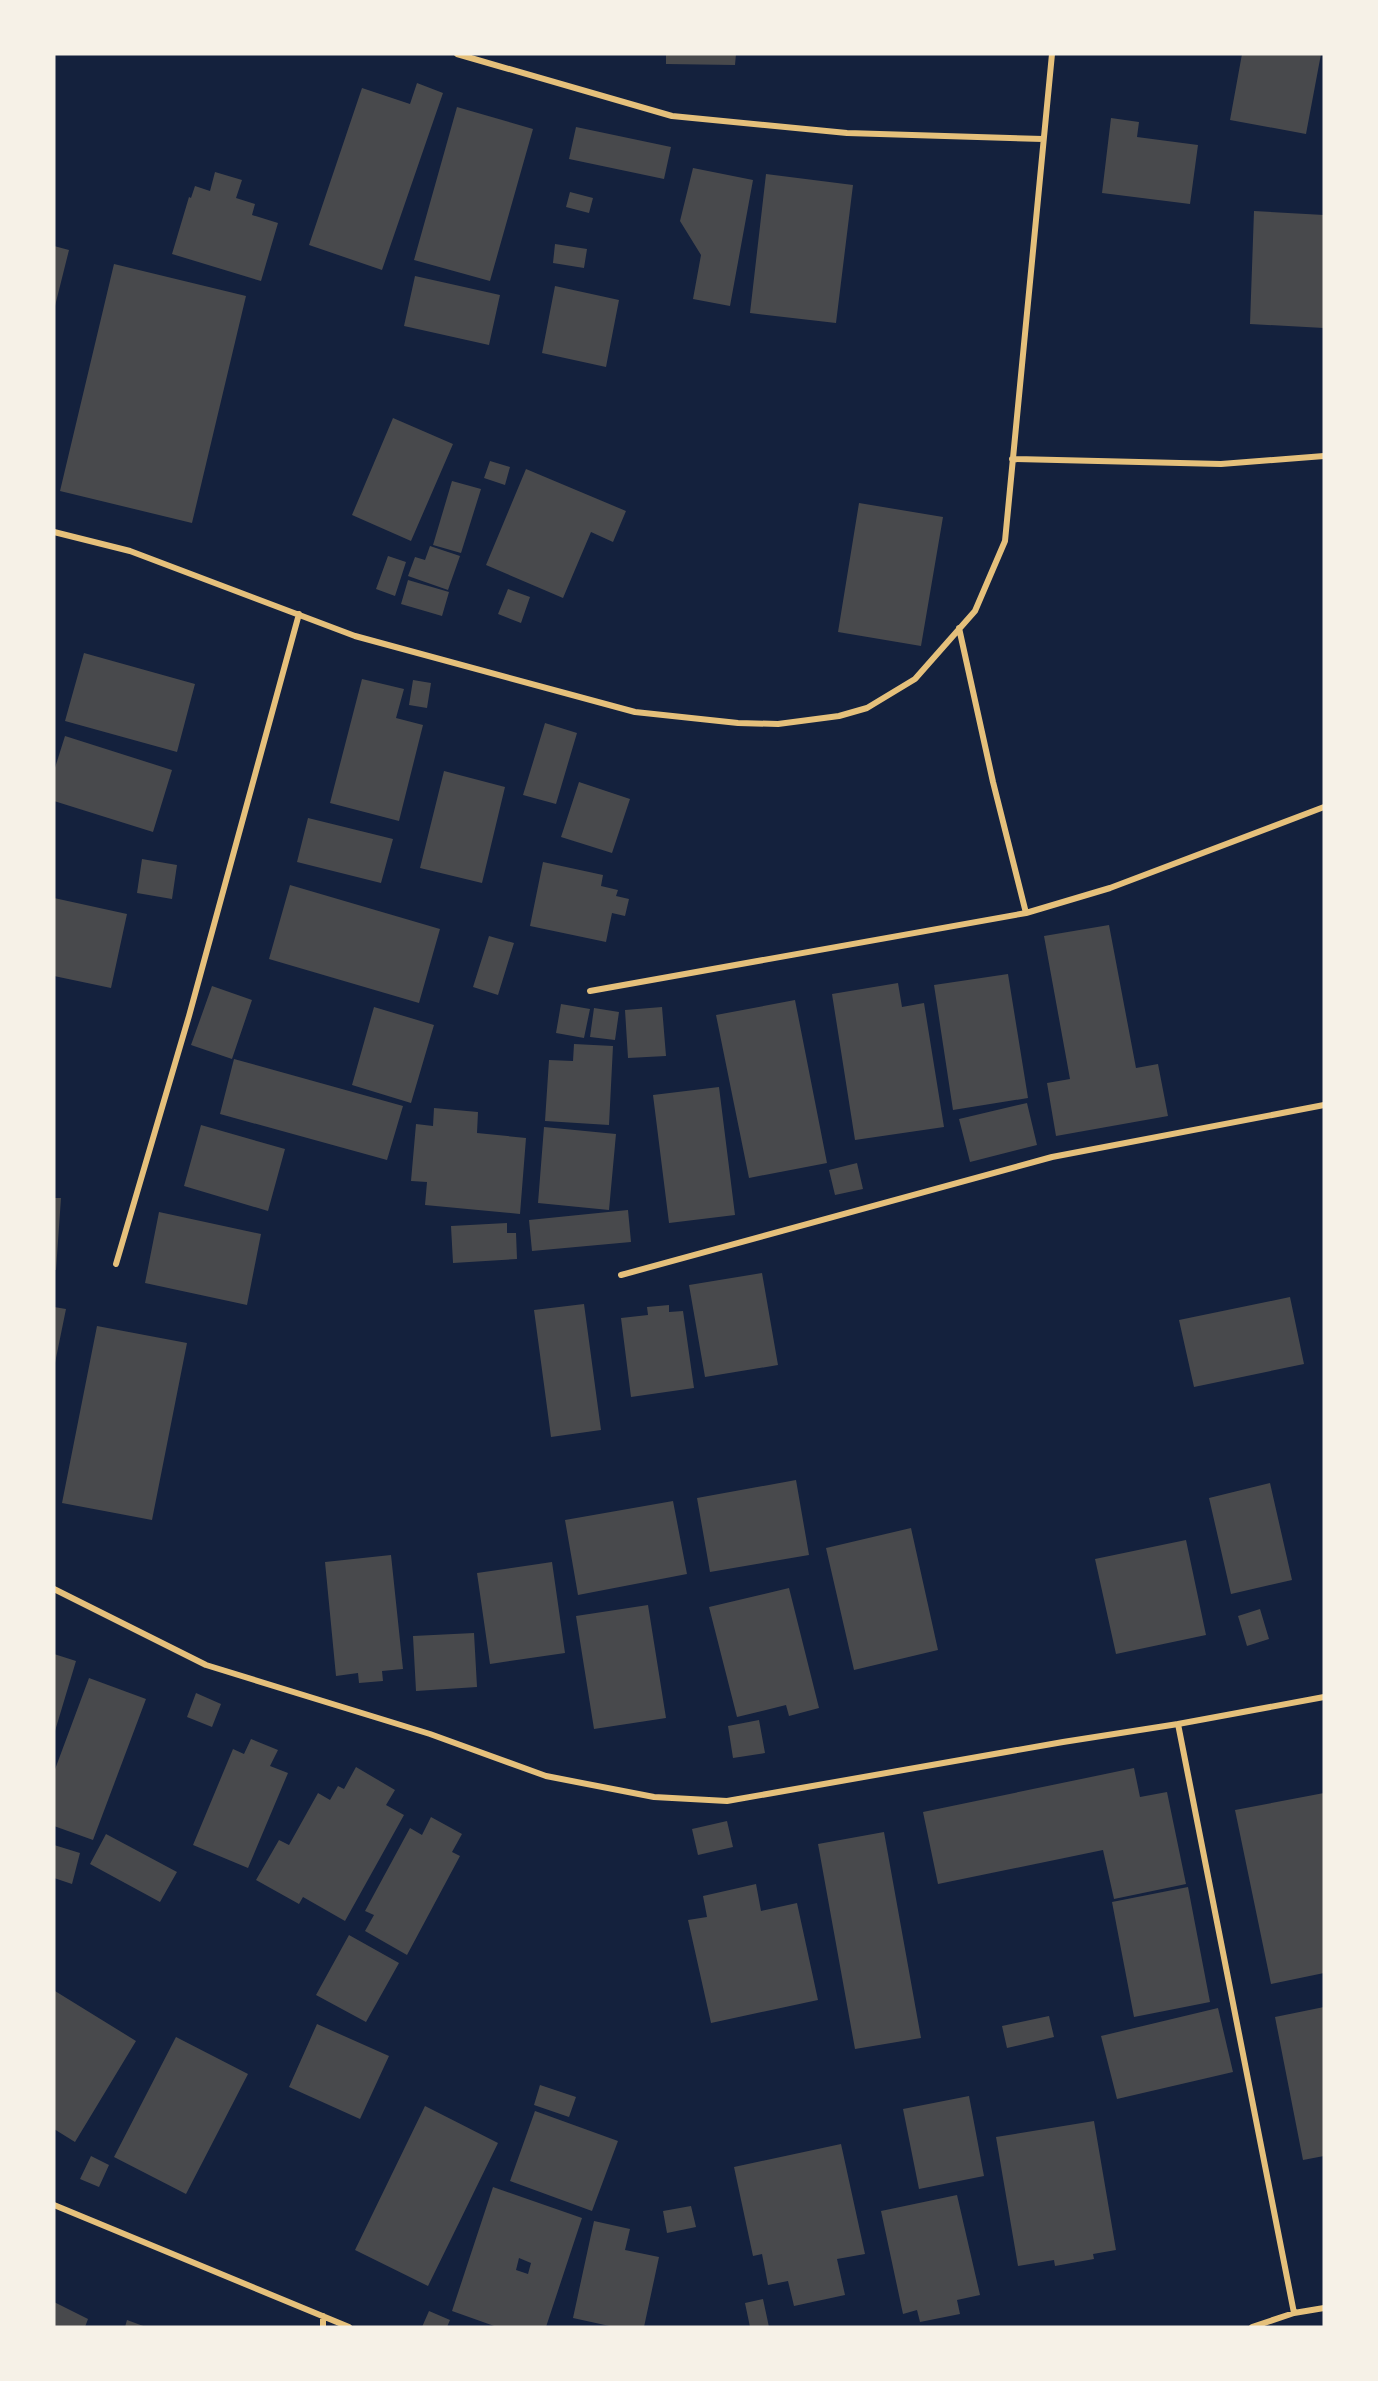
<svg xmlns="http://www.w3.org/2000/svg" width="1378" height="2381" font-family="Helvetica,sans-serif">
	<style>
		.building { fill: #48494c; fill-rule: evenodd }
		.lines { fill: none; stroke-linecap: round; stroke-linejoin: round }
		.minor { stroke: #e5c07b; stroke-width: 6 }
	</style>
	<rect width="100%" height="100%" fill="#14213d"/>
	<path class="building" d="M666 54H736L735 65 666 64Z
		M1242 54H1321L1306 134 1230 120Z
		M417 83 443 93 382 270 309 245 362 88 410 104Z
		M457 107 533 129 490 281 414 260Z
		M1111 118 1139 122 1137 137 1198 145 1190 204 1102 193Z
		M576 127 671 147 664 179 569 159Z
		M693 168 753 180 730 306 693 299 701 255 680 221Z
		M215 172 242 180 236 198 255 204 252 215 278 223 261 281 172 254 189 197 191 198 195 186 210 191Z
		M766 174 853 185 836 323 750 313Z
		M570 192 593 198 589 213 566 207Z
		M1254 211 1324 215V328L1250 324Z
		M555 244 587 249 584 268 553 263Z
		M54 246 69 250 55 306H54Z
		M114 264 246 296 192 523 60 491Z
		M415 276 500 295 489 345 404 326Z
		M555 286 619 300 606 367 542 353Z
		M393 418 453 444 411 541 352 515Z
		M490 461 510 467 505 485 484 478Z
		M526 469 626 511 613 542 591 532 563 598 486 565Z
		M452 481 481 489 461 553 433 545Z
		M859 503 943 517 921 646 838 632Z
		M430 546 460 556 448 590 408 576 415 557 425 560Z
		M388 556 406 562 395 596 376 589Z
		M408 580 449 592 442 616 401 604Z
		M508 589 530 597 521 623 498 614Z
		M84 653 195 684 177 752 65 721Z
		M362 679 404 689 396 718 423 725 399 821 330 803Z
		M413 680 431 683 427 708 409 705Z
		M545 723 577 733 556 804 523 795Z
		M65 736 172 770 153 832 54 801V771Z
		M444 771 505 787 482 883 420 868Z
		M579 782 630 799 612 853 561 837Z
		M308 818 393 839 381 883 297 862Z
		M142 859 177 865 172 899 137 893Z
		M543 862 603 875 601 886 618 890 616 896 629 899 625 916 612 913 606 942 530 926Z
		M290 885 440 929 419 1003 269 959Z
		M54 898 127 914 111 988 54 976Z
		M1109 925 1136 1068 1158 1064 1168 1116 1056 1136 1047 1083 1070 1079 1044 936Z
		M489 936 514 943 498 995 473 987Z
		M1008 974 1028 1098 953 1110 934 985Z
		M898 983 902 1007 924 1003 944 1127 855 1140 832 994Z
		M212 986 252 1000 232 1059 191 1045Z
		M795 1000 827 1163 749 1178 716 1015Z
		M561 1004 590 1009 584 1038 556 1033Z
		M374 1007 434 1025 411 1103 352 1085Z
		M662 1007 666 1056 628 1058 625 1010Z
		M594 1008 619 1012 615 1040 590 1037Z
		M574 1044 613 1046 609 1125 545 1121 549 1060 573 1061Z
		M234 1059 403 1106 387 1160 220 1114Z
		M719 1087 735 1215 669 1223 653 1095Z
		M1027 1103 1037 1145 970 1162 959 1119Z
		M434 1108 478 1112 477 1133 526 1138 520 1214 425 1205 427 1182 411 1181 416 1124 433 1126Z
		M201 1125 285 1149 268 1211 184 1186Z
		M544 1127 616 1134 609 1210 538 1203Z
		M857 1163 863 1189 835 1195 829 1170Z
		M54 1198H61L56 1270H54Z
		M628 1210 631 1242 532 1251 529 1220Z
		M159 1212 261 1234 247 1305 145 1283Z
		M507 1223V1233H516L517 1259 453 1263 451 1226Z
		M762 1273 778 1365 705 1377 689 1285Z
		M1290 1297 1304 1364 1194 1387 1179 1320Z
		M584 1304 601 1430 551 1437 534 1310Z
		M669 1305V1312L683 1311 694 1388 631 1397 621 1318 648 1315 647 1307Z
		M54 1307 66 1309 55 1363H54Z
		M97 1326 187 1343 152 1520 62 1503Z
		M796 1480 809 1555 710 1572 697 1498Z
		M1270 1483 1292 1580 1231 1594 1209 1498Z
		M673 1501 687 1574 578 1595 565 1520Z
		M911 1528 938 1650 854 1670 826 1548Z
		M1186 1540 1206 1635 1116 1654 1095 1559Z
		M391 1555 403 1669 382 1671 383 1681 359 1683 358 1673 336 1676 325 1562Z
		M552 1562 565 1653 490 1664 477 1573Z
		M789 1588 819 1708 789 1716 786 1705 737 1717 709 1607Z
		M648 1605 666 1718 594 1729 576 1616Z
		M1260 1609 1269 1639 1247 1646 1238 1616Z
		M474 1633 477 1687 416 1691 413 1636Z
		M54 1654 76 1661 55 1731H54Z
		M89 1678 146 1699 93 1840 54 1826V1772Z
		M196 1693 221 1704 212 1727 187 1717Z
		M759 1720 765 1753 733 1758 728 1726Z
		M251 1739 278 1750 270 1766 288 1773 248 1868 193 1845 233 1749 244 1754Z
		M356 1767 395 1790 386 1805 404 1815 345 1921 303 1897 299 1904 256 1880 279 1840 289 1845 318 1793 330 1800 338 1786 344 1789Z
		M1134 1768 1140 1797 1167 1792 1186 1884 1114 1899 1103 1850 938 1884 923 1812Z
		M1324 1793V1973L1271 1984 1235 1810Z
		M431 1817 462 1834 452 1852 460 1856 407 1955 365 1931 374 1915 365 1911 410 1828 422 1835Z
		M727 1821 733 1847 698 1855 692 1829Z
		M884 1832 921 2038 855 2049 818 1844Z
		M106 1834 177 1872 160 1902 90 1864Z
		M54 1845 80 1853 72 1884 54 1878Z
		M756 1884 761 1911 797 1903 818 2000 711 2023 688 1920 707 1917 703 1896Z
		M1188 1887 1210 2002 1134 2017 1112 1902Z
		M349 1935 399 1963 366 2022 316 1995Z
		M55 1991 136 2041 75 2142 54 2129Z
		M1324 2007V2156L1303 2160 1275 2017Z
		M1218 2008 1233 2072 1117 2099 1101 2036Z
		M1049 2016 1054 2037 1007 2048 1002 2026Z
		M317 2024 389 2056 360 2119 289 2087Z
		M176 2037 248 2074 186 2194 114 2157Z
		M540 2085 576 2097 569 2117 534 2105Z
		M969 2096 984 2176 919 2189 903 2109Z
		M425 2106 498 2143 428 2286 355 2250Z
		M535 2111 618 2141 592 2211 510 2181Z
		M1094 2121 1116 2250 1093 2254 1094 2259 1055 2266 1054 2260 1018 2266 996 2137Z
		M841 2144 865 2254 837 2259 845 2295 794 2306 788 2281 768 2285 762 2254 753 2256 734 2167Z
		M91 2156 109 2165 99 2187 80 2179Z
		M493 2187 582 2218 546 2327H497L452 2311ZM519 2258 531 2263 528 2274 516 2270Z
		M957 2195 980 2295 957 2300 960 2314 920 2322 917 2310 903 2314 881 2211Z
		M691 2206 696 2227 667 2233 663 2211Z
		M594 2221 630 2229 625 2250 659 2257 644 2327H614L573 2318Z
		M763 2299 769 2327H750L745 2303Z
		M54 2302 88 2319 85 2327H54Z
		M429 2311 450 2320 447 2327H422Z
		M127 2320 146 2327H125Z"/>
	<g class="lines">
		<path class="minor" d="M457 54 672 116 847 133 1043 139
			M1012 459 1221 464 1324 456
			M54 532 130 551 355 636 635 712 738 723 778 724 839 716 867 708 915 679 975 611 1005 541 1052 54
			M959 628 993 782 1026 913
			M590 991 1026 913 1110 888 1324 807
			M116 1264 189 1016 299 614
			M621 1275 1052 1157 1324 1105
			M54 1589 206 1665 430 1734 546 1776 654 1797 727 1801 1063 1742 1178 1724 1324 1697
			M1178 1724 1294 2313
			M54 2205 349 2327
			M323 2327V2316
			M1252 2327 1294 2313 1324 2308"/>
	</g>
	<rect width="1378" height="2381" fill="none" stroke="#f6f1e7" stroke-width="111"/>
</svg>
